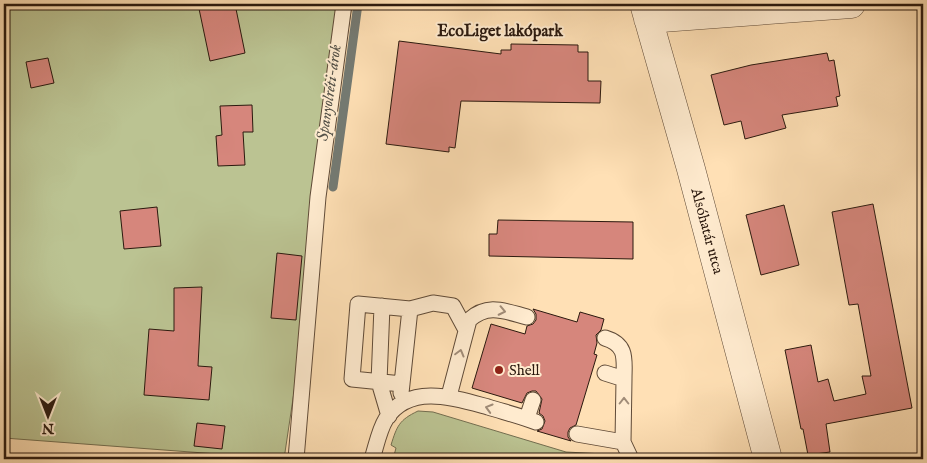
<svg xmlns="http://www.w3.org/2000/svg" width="927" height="463" font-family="'IM FELL English',serif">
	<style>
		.green { fill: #bbc392; stroke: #736e50 }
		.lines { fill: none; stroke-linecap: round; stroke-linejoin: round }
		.stream { stroke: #747a73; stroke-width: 9 }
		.building { fill: #d6867c; stroke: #2b190e }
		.service-casing { stroke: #604b38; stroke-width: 17 }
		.minor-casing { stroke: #604b38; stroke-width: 29 }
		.service { stroke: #ffebcf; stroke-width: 15 }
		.minor { stroke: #ffebcf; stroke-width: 28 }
		.oneway { stroke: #a08c78 }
		.poi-dot { fill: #8f2418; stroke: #ffebcf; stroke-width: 2 }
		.labels { text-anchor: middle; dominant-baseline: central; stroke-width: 4; stroke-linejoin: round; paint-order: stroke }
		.street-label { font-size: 15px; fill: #2b190e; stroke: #ffebcf }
		.poi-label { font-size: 15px; fill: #2b190e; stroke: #ffebcf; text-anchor: start }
		.neighbourhood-label { font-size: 16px; font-weight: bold; fill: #2b190e; stroke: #ffebcf }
		.water-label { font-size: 16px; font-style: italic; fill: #555249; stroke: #ffebcf }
	</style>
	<rect width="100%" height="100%" fill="#ffe0b5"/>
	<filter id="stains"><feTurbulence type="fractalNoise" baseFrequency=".004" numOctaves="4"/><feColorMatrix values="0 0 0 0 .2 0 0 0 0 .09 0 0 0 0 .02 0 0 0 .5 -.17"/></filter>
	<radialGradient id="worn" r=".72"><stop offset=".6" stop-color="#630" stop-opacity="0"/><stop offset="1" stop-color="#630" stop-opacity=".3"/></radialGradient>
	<path class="green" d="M4 4H352L284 459 4 438Z
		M418 411 433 412 566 452 604 454V459H393L396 448 391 445C397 426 399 420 418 411Z"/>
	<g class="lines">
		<path class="stream" d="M333 187 358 4"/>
	</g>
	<path class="building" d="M198 4H235L245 53 210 61Z
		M399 41 501 54V50H511V44L578 45V52H588V81H601L600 103 461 101 455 148 449 147V152L386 144Z
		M827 53 829 61 834 60 840 96 836 97 838 106 782 115 786 128 745 139 741 121 724 125 711 75 751 65Z
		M48 58 54 83 31 88 26 62Z
		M252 105 253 132H243L245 165 218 166 216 136 222 135 220 106Z
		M873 204 912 408 826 424 830 452 808 455 803 429H801L785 350 811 345 818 382 828 379 834 401 866 394 862 376H871L858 304 849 305 832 212Z
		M784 205 799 265 761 275 746 215Z
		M157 207 161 246 124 249 120 211Z
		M498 220 633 222V259L489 256V234H497Z
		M277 253 302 256 296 320 271 318Z
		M202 287 198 366 212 367 209 400 144 395 149 329 174 331V288Z
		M533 309 577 322 580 312 604 319 601 330 596 335 597 343 594 354 597 355 576 425 570 428 568 432V437L571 441 537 431 542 429 545 421 543 416 539 413 542 399 536 391H532L527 393 522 403 472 388 491 324 525 334 527 326 533 324 536 320V314Z
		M197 423 225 426 222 449 194 446Z"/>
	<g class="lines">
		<g class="service-casing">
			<path id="service" d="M382 306 379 382 389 416
				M605 338C628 345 624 360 624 379
				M605 373 624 379 623 442
				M402 384 352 379 358 304 410 309
				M401 393 410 309 433 303 453 306 466 330
				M449 396 469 320C488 303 504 311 527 317
				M527 418 533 400
				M577 434 623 442 631 459
				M296 459 318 197 344 4
				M372 459C376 447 379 430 386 419 409 383 455 398 488 407 504 412 520 416 536 422"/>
		</g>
		<g class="minor-casing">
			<path id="minor" d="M644 4 691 169 768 459
				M648 19 851 4"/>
		</g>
		<use href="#service" class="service"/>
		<use href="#minor" class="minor"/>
	</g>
	<defs><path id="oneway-chevron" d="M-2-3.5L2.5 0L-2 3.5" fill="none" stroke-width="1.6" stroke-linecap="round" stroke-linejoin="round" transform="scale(1.25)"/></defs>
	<g class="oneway">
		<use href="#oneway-chevron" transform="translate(502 311) rotate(12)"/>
		<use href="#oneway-chevron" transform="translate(460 353) rotate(-75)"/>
		<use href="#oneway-chevron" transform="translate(624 401) rotate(-90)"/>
		<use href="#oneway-chevron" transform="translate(489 408) rotate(-164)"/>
	</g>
	<circle class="poi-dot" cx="499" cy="370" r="5"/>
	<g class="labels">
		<g class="street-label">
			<text transform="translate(707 231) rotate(75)">Alsóhatár utca</text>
		</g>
		<g class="poi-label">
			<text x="509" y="370">Shell</text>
		</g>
		<g class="neighbourhood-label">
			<text x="500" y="32">EcoLiget lakópark</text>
		</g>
		<g class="water-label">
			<text transform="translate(330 93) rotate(-82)">Spanyolréti-árok</text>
		</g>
	</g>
	<rect width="927" height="463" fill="none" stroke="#ffe0b5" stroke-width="20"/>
	<rect x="5" y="5" width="917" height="453" fill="none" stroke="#2b190e" stroke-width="2.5"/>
	<rect x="10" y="10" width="907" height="443" fill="none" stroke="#2b190e"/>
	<g transform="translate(48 416) rotate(180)" stroke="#ffebcf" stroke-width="4" paint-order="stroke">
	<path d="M0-4L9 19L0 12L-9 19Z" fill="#2b190e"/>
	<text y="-8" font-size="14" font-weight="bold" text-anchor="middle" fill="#2b190e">N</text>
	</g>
	<rect width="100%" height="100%" filter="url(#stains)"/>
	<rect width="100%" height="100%" fill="url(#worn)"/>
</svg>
